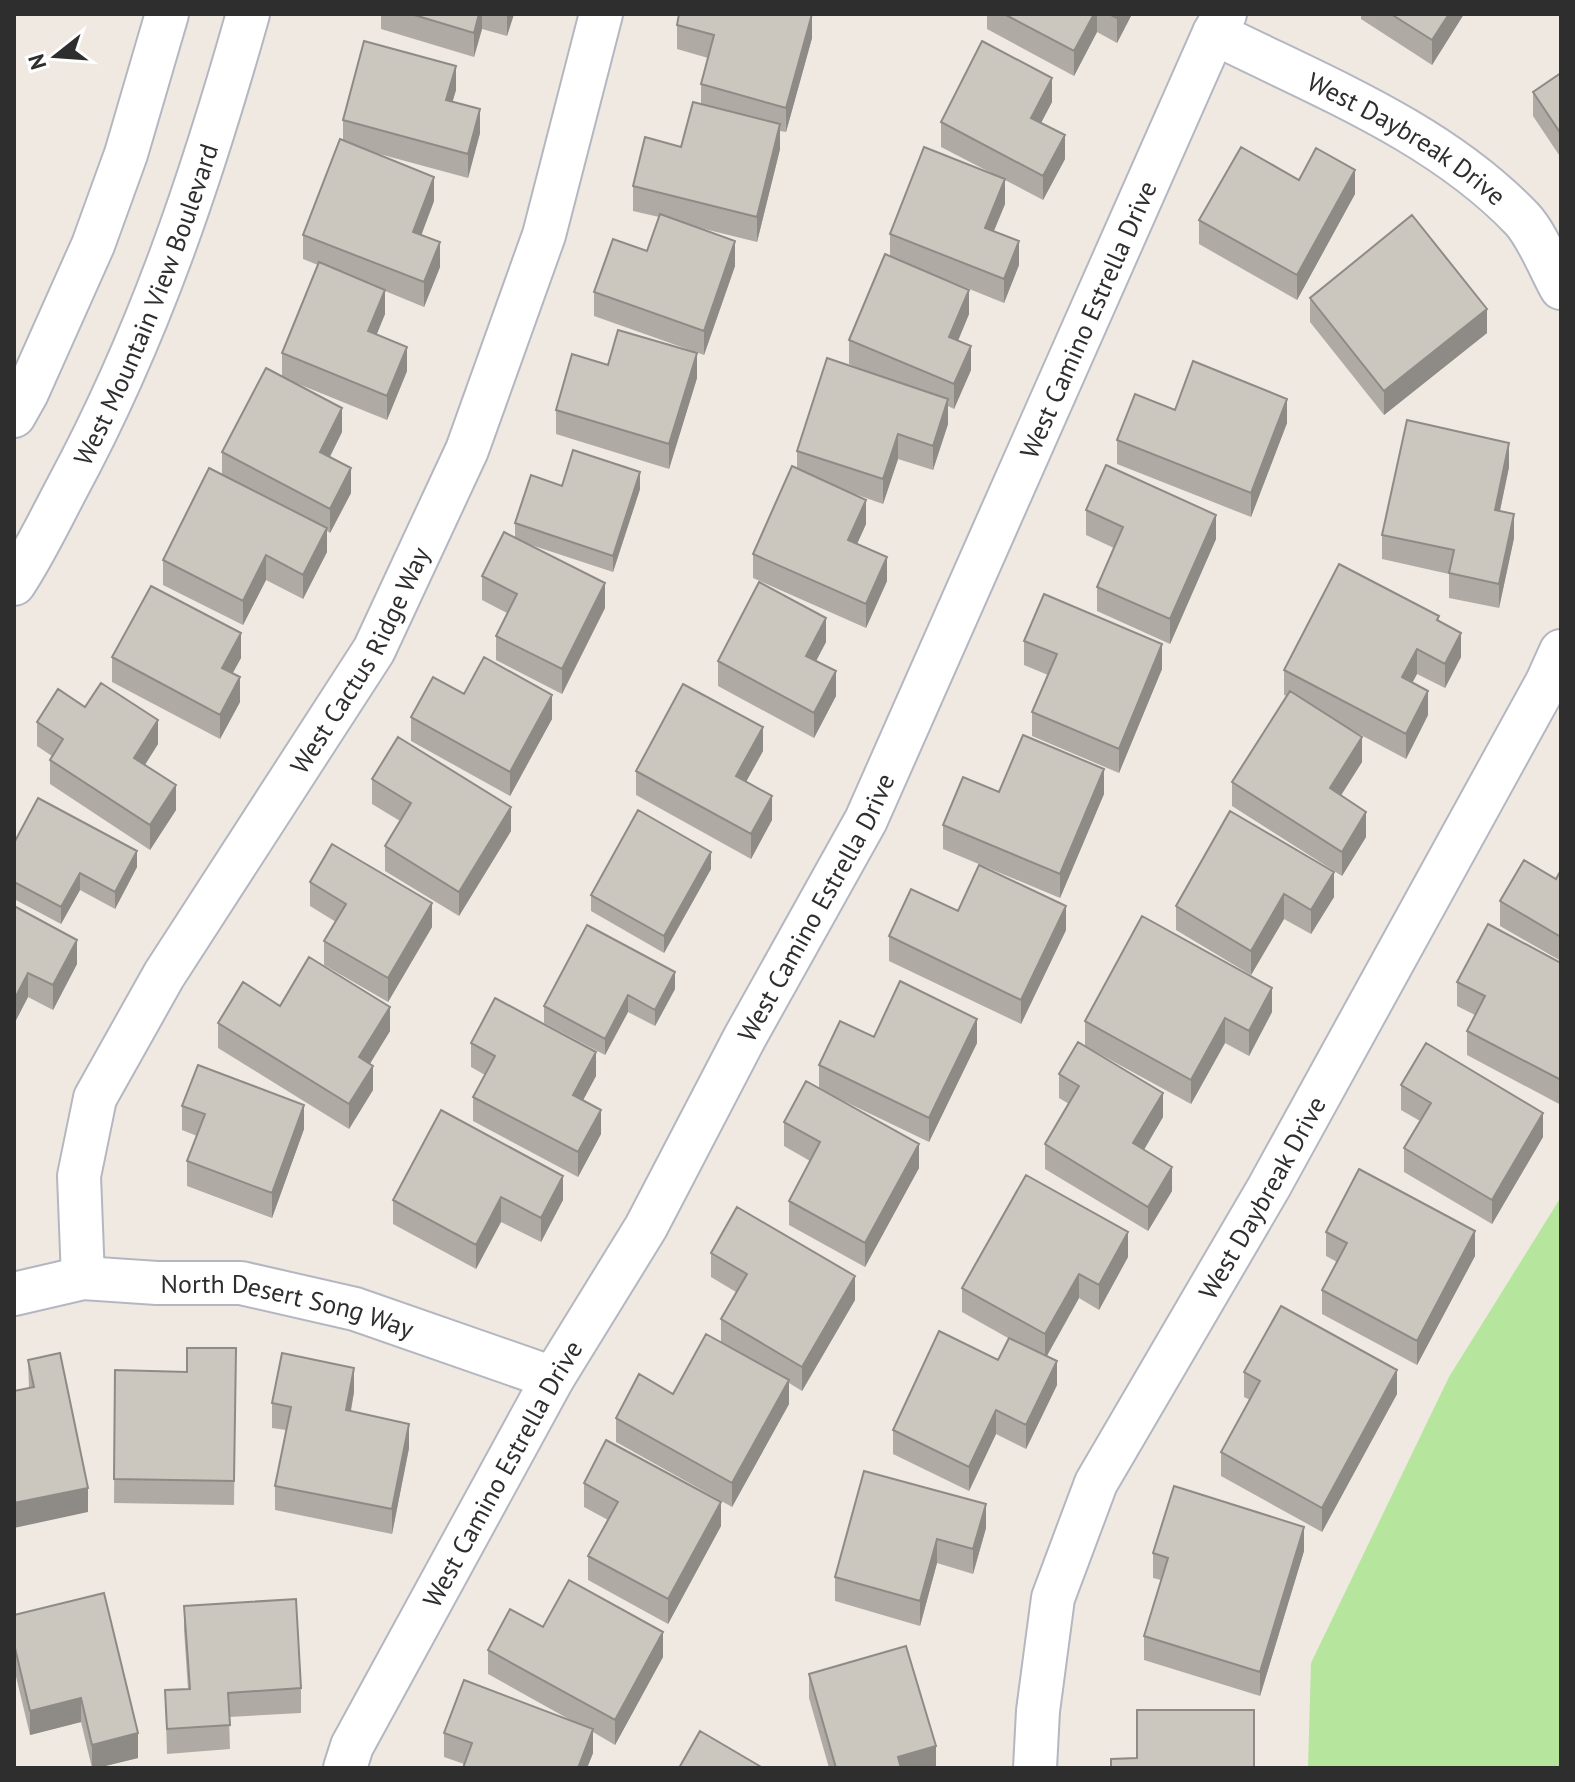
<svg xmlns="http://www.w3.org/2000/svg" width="1575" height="1782" font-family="'PT Sans',sans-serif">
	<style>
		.green { fill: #b6e59e }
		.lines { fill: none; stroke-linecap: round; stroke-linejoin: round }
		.minor-casing { stroke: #b4b7c1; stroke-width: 46 }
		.minor { stroke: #fff; stroke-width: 42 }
		.wall { fill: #afaba4 }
		.shaded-wall { fill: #8e8b86 }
		.building { fill: #cbc7bf; stroke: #8e8b86; stroke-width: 2 }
		.labels { text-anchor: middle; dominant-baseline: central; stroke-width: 6; stroke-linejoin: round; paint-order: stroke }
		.street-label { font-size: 26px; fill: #2e2e2e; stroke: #fff }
	</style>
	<rect width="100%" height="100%" fill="#efe9e1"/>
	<path class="green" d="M1561 1197V1768H1308L1311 1663 1449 1377Z"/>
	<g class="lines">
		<g class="minor-casing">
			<g id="minor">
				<path id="s1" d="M1214 33C1320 86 1439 132 1522 219 1537 235 1550 268 1561 288"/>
				<path d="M14 416 27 393 93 245 126 154 167 14"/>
				<path id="s2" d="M14 584C34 554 50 520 67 488 149 336 201 180 248 14"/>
				<path id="s3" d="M83 1278 79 1176 95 1098 164 975 374 650 467 450 544 235 601 14"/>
				<path id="s4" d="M14 1294 83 1278 157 1283H241L355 1309 553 1378"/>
				<path id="s5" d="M345 1768 352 1746 553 1378 646 1227 745 1037 866 820 1214 33 1225 14"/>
				<path id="s6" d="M1035 1768 1038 1711 1053 1598 1096 1483 1269 1187 1547 682 1561 651"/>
			</g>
		</g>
		<use href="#minor" class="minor"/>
	</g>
	<path class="wall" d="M381 14H514L507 36 482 29 474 57 381 29Z
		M987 14H1132L1117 43 1097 32 1074 76 987 29Z
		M1361 14H1464L1432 65 1361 19Z
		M677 25 812 38 786 132 780 131V149L757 242 688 225 735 266 704 355 594 316V292L647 251 659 217 633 211V186L681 147 701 104V84L708 58 677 49Z
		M1561 73V158L1533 116V92Z
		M456 90 452 102 480 133 468 178 372 152 434 201 421 236 440 267 424 307 385 291V314L377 334 407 371 387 420 291 381 342 432 330 457 351 493 330 533 327 531V552L303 599 266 580 243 625 163 585V560L222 474V452L282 376V353L318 265 303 259V235L343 140V120Z
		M1052 102 1041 123 1065 159 1043 200 1005 180V204L994 231 1019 265 1004 303 947 280 969 314 958 341 971 370 954 409 948 406V424L933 470 898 459 883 504 852 493 866 524 857 544 887 581 866 628 753 578V554L797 469V451L865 371 849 364V340L890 257V234L999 177 941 147V122Z
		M1299 180 1355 194 1297 300 1199 244V220Z
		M1310 298 1487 333 1384 415 1310 322Z
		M608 365 697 378 669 469 556 434V410Z
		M1287 423 1251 517 1117 464V440Z
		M1509 467 1500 511 1514 538 1499 608 1449 598V574L1382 559V535Z
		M562 486 640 489 613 572 528 544 605 608 562 694 496 660V636L507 613 482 600V576L515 538V523Z
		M1086 510 1216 539 1170 644 1097 611V587L1114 548 1086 535Z
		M1439 621 1461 657 1445 688 1417 674 1412 683 1428 715 1406 759 1346 727 1362 762 1340 796 1366 837 1342 876 1232 806V782L1287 696 1284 695V670Z
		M1024 641 1162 669 1119 773 1032 736V712L1048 675 1024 665Z
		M826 642 816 661 836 696 814 738 718 686V661Z
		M112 657 241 658 232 673 240 702 220 739 112 682Z
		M464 694 552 719 510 796 411 741V717Z
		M85 707 158 744 145 765 176 810 150 850 50 784V760L52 756 37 746V722Z
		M763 751 746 782 772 820 751 859 636 795V771Z
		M372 779 511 831 459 916 385 871V846L400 821 372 804Z
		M999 792 1104 794 1060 898 943 849V825Z
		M1230 811 1334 897 1311 934 1284 919 1251 975 1176 930V906Z
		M14 843 137 867 115 909 80 890 61 924 14 899Z
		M711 869 664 953 591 911V895Z
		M1561 870V961L1500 926V901L1556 879Z
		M310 882 432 927 388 1002 324 965V941L336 922 310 906Z
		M14 906 77 964 53 1010 28 997 14 1024Z
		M1066 930 1021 1024 889 961V936Z
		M1561 963V1105L1467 1055V1031L1475 1015 1457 1006V982Z
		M675 989 655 1026 628 1012 605 1055 544 1023V1006Z
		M280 1006 390 1031 370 1064 373 1090 349 1129 218 1048V1023Z
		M1272 1012 1249 1056 1225 1043 1191 1104 1085 1046V1021Z
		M874 1037 977 1043 929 1142 827 1093 919 1168 865 1267 789 1225V1201L810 1161 784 1146V1122L819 1088V1065Z
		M471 1043 596 1076 583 1100 601 1134 578 1177 473 1121V1097L485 1075 471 1067Z
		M1059 1074 1163 1117 1144 1150 1172 1191 1148 1231 1045 1169V1144L1069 1104 1059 1098Z
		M1401 1085 1543 1137 1492 1224 1404 1172V1148L1420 1121 1401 1110Z
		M182 1106 304 1129 272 1218 187 1186V1161L197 1136 182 1130Z
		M441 1110 563 1200 541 1242 501 1222 476 1269 393 1224V1200Z
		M1326 1232 1475 1256 1417 1365 1322 1314V1290L1337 1262 1326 1256Z
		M711 1253 855 1300 802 1391 789 1383V1404L732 1507 616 1442V1418L673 1394 721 1342V1319L736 1292 711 1277Z
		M1128 1257 1099 1310 1079 1298 1047 1356 1057 1385 1026 1449 996 1434 969 1491 893 1454V1430L998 1360 1008 1338 962 1312V1288Z
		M236 1348 234 1505 114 1503 115 1370 187 1372Z
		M28 1360 88 1512 29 1388Z
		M1244 1372 1397 1394 1322 1532 1221 1476V1452L1250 1400 1244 1397Z
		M354 1392 351 1411 409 1448 392 1534 275 1510V1486L286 1430 272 1428V1403Z
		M864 1471 986 1528 973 1574 937 1563 920 1626 835 1601V1577Z
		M584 1483 721 1526 668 1624 588 1580V1556L608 1520 584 1507Z
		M1304 1551 1260 1696 1144 1660V1636L1161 1580 1153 1578V1553Z
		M184 1606 301 1688V1713L229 1717 230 1749 167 1754 165 1690 188 1689 184 1630Z
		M14 1615 138 1758 97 1768H92L81 1722 30 1735 14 1668Z
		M543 1627 663 1657 615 1745 593 1732V1753L587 1768H463L464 1764 444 1757V1733L574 1722 488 1674V1650Z
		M809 1674 936 1768H829L809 1698Z"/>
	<path class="shaded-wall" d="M479 14H482V29L474 57V33Z
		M507 14H514L507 36Z
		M812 14V38L786 132V108Z
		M1094 14H1097V32L1074 76V51Z
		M1119 14H1132L1117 43V18Z
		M1449 14H1464L1432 65V40Z
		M456 66V90L446 124V100Z
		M1052 78V102L1031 142V118Z
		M480 109V133L468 178V154Z
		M780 124V149L757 242V217Z
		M1065 135V159L1043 200V176Z
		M1355 170V194L1297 300V275Z
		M434 177V201L413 257V232Z
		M1005 179V204L985 252V228Z
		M735 241V266L704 355V331Z
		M1019 241V265L1004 303V279Z
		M440 242V267L424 307V282Z
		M385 290V314L368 355V331Z
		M969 290V314L949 362V337Z
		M1487 309V333L1384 415V391Z
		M971 346V370L954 409V384Z
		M407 347V371L387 420V396Z
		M697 353V378L669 469V444Z
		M948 399V424L933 470V446Z
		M1287 399V423L1251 517V493Z
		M342 408V432L320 476V452Z
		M898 434V459L883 504V479Z
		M1509 443V467L1495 534V510Z
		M351 468V493L330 533V509Z
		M640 472V489L613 572V556Z
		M866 500V524L848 564V540Z
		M1514 514V538L1499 608V584Z
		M1216 515V539L1170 644V619Z
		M327 528V552L303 599V575Z
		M266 555V580L243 625V601Z
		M887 557V581L866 628V604Z
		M605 583V608L562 694V669Z
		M826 618V642L806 680V656Z
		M241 633V658L222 693V668Z
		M1461 633V657L1445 688V664Z
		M1162 644V669L1119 773V749Z
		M1417 649V674L1402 702V677Z
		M836 671V696L814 738V713Z
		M240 677V702L220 739V715Z
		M1428 691V715L1406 759V734Z
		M552 695V719L510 796V772Z
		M158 720V744L134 782V758Z
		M763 727V751L736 800V776Z
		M1362 737V762L1330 813V788Z
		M1104 769V794L1060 898V874Z
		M176 785V810L150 850V825Z
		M772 796V820L751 859V834Z
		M511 807V831L459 916V892Z
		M1366 812V837L1342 876V852Z
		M137 851V867L115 909V892Z
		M711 852V869L664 953V936Z
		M1334 872V897L1311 934V910Z
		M80 873V890L61 924V907Z
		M1284 894V919L1251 975V951Z
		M432 903V927L388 1002V978Z
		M1066 906V930L1021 1024V1000Z
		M77 940V964L53 1010V985Z
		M675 972V989L655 1026V1010Z
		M28 973V997L14 1024V1000Z
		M1272 988V1012L1249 1056V1031Z
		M628 995V1012L605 1055V1039Z
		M390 1007V1031L359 1081V1057Z
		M1225 1018V1043L1191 1104V1080Z
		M977 1019V1043L929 1142V1118Z
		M596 1052V1076L573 1119V1095Z
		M373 1066V1090L349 1129V1104Z
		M1163 1093V1117L1133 1168V1143Z
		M304 1105V1129L272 1218V1193Z
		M601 1110V1134L578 1177V1152Z
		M1543 1113V1137L1492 1224V1200Z
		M919 1144V1168L865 1267V1243Z
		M1172 1167V1191L1148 1231V1207Z
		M563 1176V1200L541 1242V1218Z
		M501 1197V1222L476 1269V1245Z
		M1475 1231V1256L1417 1365V1341Z
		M1128 1232V1257L1099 1310V1285Z
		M1079 1274V1298L1045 1359V1334Z
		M855 1276V1300L802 1391V1367Z
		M1057 1361V1385L1026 1449V1425Z
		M354 1368V1392L346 1435V1410Z
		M1397 1370V1394L1322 1532V1508Z
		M789 1380V1404L732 1507V1483Z
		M996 1410V1434L969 1491V1467Z
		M409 1424V1448L392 1534V1509Z
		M88 1488V1512L14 1528V1503Z
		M721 1502V1526L668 1624V1599Z
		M986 1504V1528L973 1574V1549Z
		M1304 1527V1551L1260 1696V1672Z
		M937 1539V1563L920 1626V1601Z
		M663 1632V1657L615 1745V1720Z
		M81 1698V1722L30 1735V1711Z
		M593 1729V1753L587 1768H578Z
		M138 1733V1758L97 1768H92V1745Z
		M936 1746V1768H898V1757Z"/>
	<path class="building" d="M411 14H479L474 33Z
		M679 14H812L786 108 701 84 714 35 677 25Z
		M1004 14H1094L1074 51Z
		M1109 14H1119L1117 18Z
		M1391 14H1449L1432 40Z
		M364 41 456 66 446 100 480 109 468 154 343 120Z
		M982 41 1052 78 1031 118 1065 135 1043 176 941 122Z
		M1561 73V134L1533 92Z
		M693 102 780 124 757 217 633 186 645 137 681 147Z
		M340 139 434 177 413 232 440 242 424 282 303 235Z
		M924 147 1005 179 985 228 1019 241 1004 279 890 234Z
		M1241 147 1299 180 1316 148 1355 170 1297 275 1199 220Z
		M660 214 735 241 704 331 594 292 613 239 647 251Z
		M1412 215 1487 309 1384 391 1310 298Z
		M885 254 969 290 949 337 971 346 954 384 849 340Z
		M319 262 385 290 368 331 407 347 387 396 282 353Z
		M618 330 697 353 669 444 556 410 572 354 608 365Z
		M827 358 948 399 933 446 898 434 883 479 797 451Z
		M1193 361 1287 399 1251 493 1117 440 1135 394 1175 410Z
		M266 368 342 408 320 452 351 468 330 509 222 452Z
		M1407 420 1509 443 1495 510 1514 514 1499 584 1449 573 1454 550 1382 535Z
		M573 450 640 472 613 556 515 523 531 475 562 486Z
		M1106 465 1216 515 1170 619 1097 587 1123 527 1086 510Z
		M792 466 866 500 848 540 887 557 866 604 753 554Z
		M209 468 327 528 303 575 266 555 243 601 163 560Z
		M504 532 605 583 562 669 496 636 517 594 482 576Z
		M1339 564 1439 616 1437 620 1461 633 1445 664 1417 649 1402 677 1428 691 1406 734 1284 670Z
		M759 582 826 618 806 656 836 671 814 713 718 661Z
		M151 586 241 633 222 668 240 677 220 715 112 657Z
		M1044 594 1162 644 1119 749 1032 712 1057 654 1024 641Z
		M484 657 552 695 510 772 411 717 433 677 464 694Z
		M101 683 158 720 134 758 176 785 150 825 50 760 63 739 37 722 58 689 85 707Z
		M683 684 763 727 736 776 772 796 751 834 636 771Z
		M1290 691 1362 737 1330 788 1366 812 1342 852 1232 782Z
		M1023 735 1104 769 1060 874 943 825 963 777 999 792Z
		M398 737 511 807 459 892 385 846 411 803 372 779Z
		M38 798 137 851 115 892 80 873 61 907 14 882V843Z
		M638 810 711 852 664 936 591 895Z
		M1230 811 1334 872 1311 910 1284 894 1251 951 1176 906Z
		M332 844 432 903 388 978 324 941 346 904 310 882Z
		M1524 860 1556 879 1561 870V937L1500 901Z
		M979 865 1066 906 1021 1000 889 936 911 889 958 911Z
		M14 906 77 940 53 985 28 973 14 1000Z
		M1142 916 1272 988 1249 1031 1225 1018 1191 1080 1085 1021Z
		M1488 924 1561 963V1080L1467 1031 1485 996 1457 982Z
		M587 925 675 972 655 1010 628 995 605 1039 544 1006Z
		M309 957 390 1007 359 1057 373 1066 349 1104 218 1023 243 982 280 1006Z
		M900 981 977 1019 929 1118 819 1065 840 1021 874 1037Z
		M495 998 596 1052 573 1095 601 1110 578 1152 473 1097 495 1056 471 1043Z
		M1078 1042 1163 1093 1133 1143 1172 1167 1148 1207 1045 1144 1079 1086 1059 1074Z
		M1426 1043 1543 1113 1492 1200 1404 1148 1431 1103 1401 1085Z
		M198 1065 304 1105 272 1193 187 1161 205 1114 182 1106Z
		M806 1081 919 1144 865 1243 789 1201 820 1142 784 1122Z
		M441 1110 563 1176 541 1218 501 1197 476 1245 393 1200Z
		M1359 1169 1475 1231 1417 1341 1322 1290 1347 1243 1326 1232Z
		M1026 1175 1128 1232 1099 1285 1079 1274 1045 1334 962 1288Z
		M737 1207 855 1276 802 1367 721 1319 747 1274 711 1253Z
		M1281 1306 1397 1370 1322 1508 1221 1452 1260 1381 1244 1372Z
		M939 1331 998 1360 1009 1338 1057 1361 1026 1425 996 1410 969 1467 893 1430Z
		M706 1334 789 1380 732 1483 616 1418 639 1374 673 1394Z
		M187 1348H236L234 1481 114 1479 115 1370 187 1372Z
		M60 1353 88 1488 14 1503V1391L34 1387 28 1360Z
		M282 1353 354 1368 346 1410 409 1424 392 1509 275 1486 291 1407 272 1403Z
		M606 1440 721 1502 668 1599 588 1556 618 1502 584 1483Z
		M864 1471 986 1504 973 1549 937 1539 920 1601 835 1577Z
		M1174 1486 1304 1527 1260 1672 1144 1636 1168 1558 1153 1553Z
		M569 1580 663 1632 615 1720 488 1650 510 1609 543 1627Z
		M104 1593 138 1733 92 1745 81 1698 30 1711 14 1644V1615Z
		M296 1599 301 1688 228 1693 230 1725 167 1729 165 1690 190 1689 184 1606Z
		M906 1646 936 1746 898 1757 901 1768H836L809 1674Z
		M464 1680 593 1729 578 1768H463L472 1743 444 1733Z
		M1137 1710H1254V1768H1111V1759L1137 1758Z
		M700 1731 763 1768H679Z"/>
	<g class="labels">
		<g class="street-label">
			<text stroke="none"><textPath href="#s1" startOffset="220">West Daybreak Drive</textPath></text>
			<text stroke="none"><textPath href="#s2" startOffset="310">West Mountain View Boulevard</textPath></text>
			<text stroke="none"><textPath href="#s5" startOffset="1630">West Camino Estrella Drive</textPath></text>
			<text stroke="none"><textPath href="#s3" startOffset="694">West Cactus Ridge Way</textPath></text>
			<text stroke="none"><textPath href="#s5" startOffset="982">West Camino Estrella Drive</textPath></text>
			<text stroke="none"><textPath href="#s6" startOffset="624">West Daybreak Drive</textPath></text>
			<text stroke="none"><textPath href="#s4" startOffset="278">North Desert Song Way</textPath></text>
			<text stroke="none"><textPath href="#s5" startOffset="334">West Camino Estrella Drive</textPath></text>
		</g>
	</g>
	<rect width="1575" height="1782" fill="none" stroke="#2e2e2e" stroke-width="32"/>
	<g transform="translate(56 56) rotate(253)" stroke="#ffffff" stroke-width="6" paint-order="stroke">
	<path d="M0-6L14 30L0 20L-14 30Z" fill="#2e2e2e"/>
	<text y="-12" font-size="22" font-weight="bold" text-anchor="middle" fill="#2e2e2e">N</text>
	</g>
</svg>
